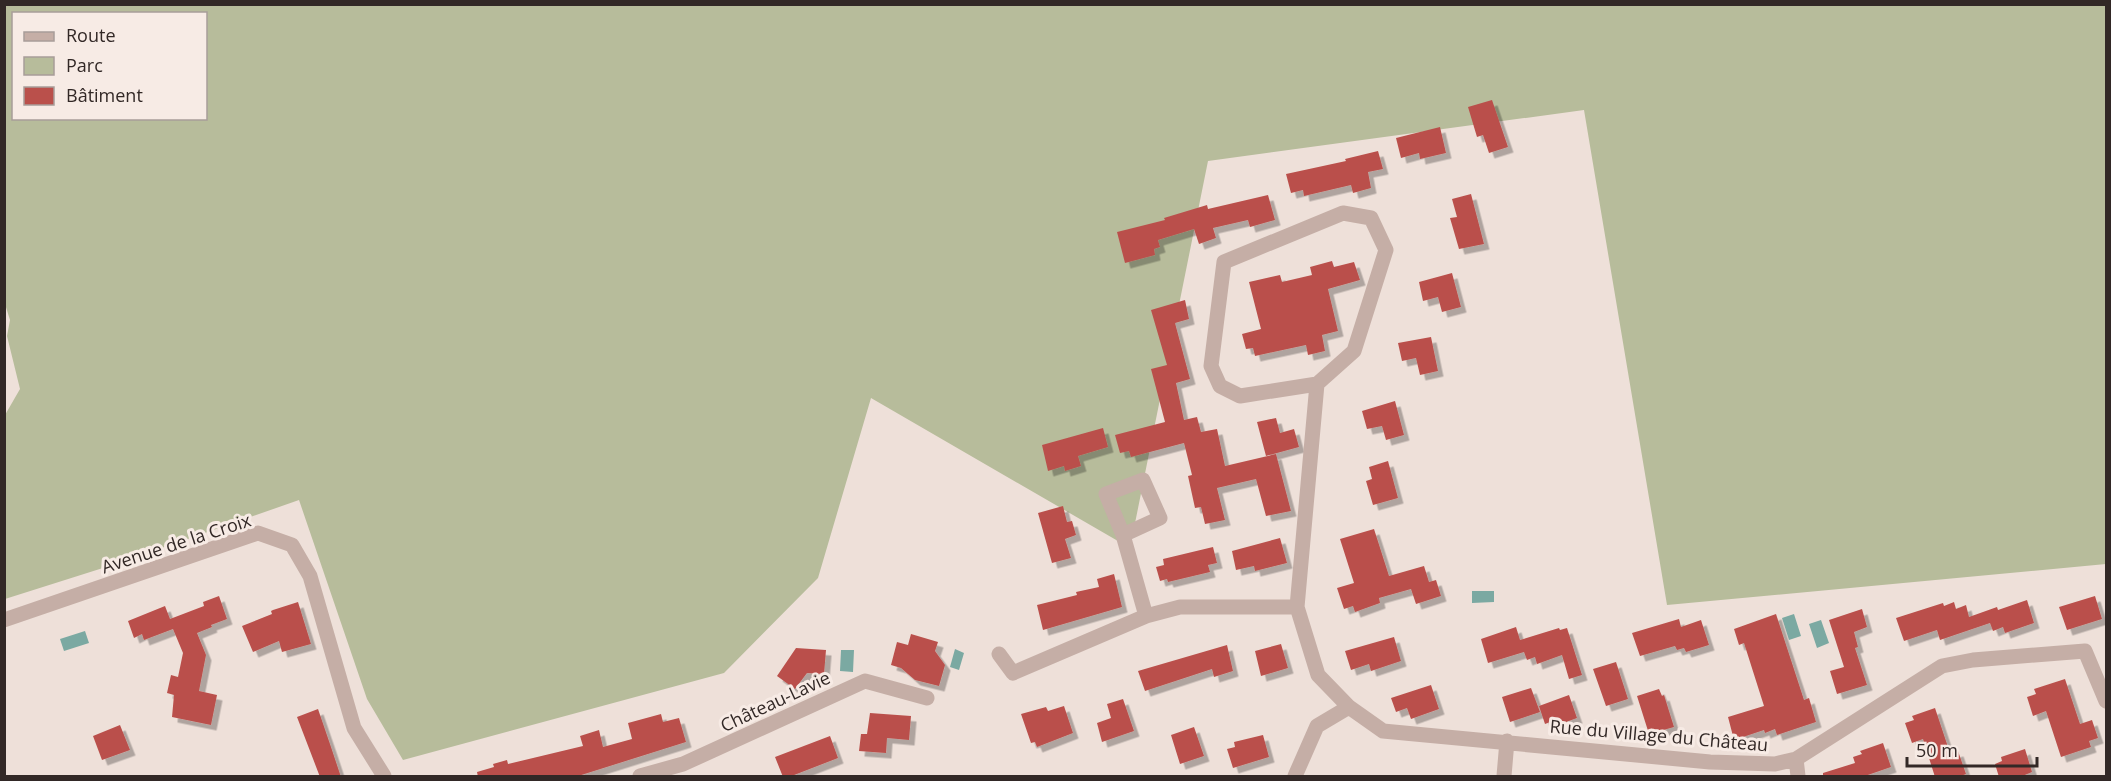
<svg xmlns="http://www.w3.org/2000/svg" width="2111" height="781" font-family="'Open Sans',sans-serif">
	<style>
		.green { fill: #b7bc9b; fill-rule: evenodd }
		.water { fill: #7ba9a2 }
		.building { fill: #ba504b; filter: url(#shadow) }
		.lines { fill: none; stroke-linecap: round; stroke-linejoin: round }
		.minor { stroke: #c5aea6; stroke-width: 15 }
		.labels { text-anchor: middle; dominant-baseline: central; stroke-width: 6; stroke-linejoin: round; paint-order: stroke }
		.street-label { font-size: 18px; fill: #322826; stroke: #f7ebe5 }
	</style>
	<defs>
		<filter id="shadow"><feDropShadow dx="5.5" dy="5.5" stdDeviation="0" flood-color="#0004"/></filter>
	</defs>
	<rect width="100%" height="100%" fill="#eee0d9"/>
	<path class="green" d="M5 5H2106V564L1667 605 1584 110 1208 161 1130 548 871 398 818 578 724 673 403 760 367 699 299 500 125 561 5 599V415L20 389 7 336 10 320 5 304ZM14 14H206V118H14Z"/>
	<path class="water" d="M1472 591H1494V602L1472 603Z
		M1794 614 1801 636 1789 640 1782 618Z
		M1821 620 1829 643 1817 648 1809 624Z
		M85 631 89 643 64 651 60 639Z
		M955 649 964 653 959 670 950 667Z
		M841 650H854L853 672 840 671Z"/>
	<path class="building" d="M1492 100 1508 147 1489 153 1483 135 1477 137 1468 107Z
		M1440 127 1446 153 1420 159 1419 153 1401 158 1396 138Z
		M1378 151 1383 169 1368 172 1371 188 1353 193 1351 185 1304 196 1303 190 1291 193 1286 174 1346 161 1345 159Z
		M1471 194 1484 244 1459 249 1450 218 1457 217 1452 199Z
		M1268 195 1275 220 1250 227 1248 220 1213 228 1216 238 1199 244 1194 229 1158 240 1160 247 1154 249 1155 255 1125 263 1117 232 1165 220 1164 218 1207 205 1208 209Z
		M1332 261 1334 267 1354 262 1360 280 1328 289 1338 331 1322 335 1325 351 1308 355 1306 345 1255 356 1253 348 1246 349 1242 334 1261 329 1249 282 1280 275 1282 282 1312 275 1310 267Z
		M1452 273 1461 307 1442 312 1438 297 1423 301 1419 282Z
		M1185 300 1189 319 1175 323 1190 379 1176 383 1184 420 1197 417 1201 432 1217 429 1225 466 1276 454 1291 511 1266 516 1256 479 1217 488 1225 520 1205 524 1201 507 1195 508 1188 476 1192 475 1184 443 1131 457 1129 451 1120 453 1115 435 1165 422 1151 369 1167 365 1151 310Z
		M1431 337 1438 371 1420 375 1416 358 1402 361 1398 343Z
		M1395 401 1404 435 1386 440 1382 426 1367 429 1362 411Z
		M1276 418 1280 433 1294 429 1299 447 1266 456 1257 422Z
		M1103 428 1108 447 1078 456 1081 466 1065 471 1064 466 1048 471 1042 445Z
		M1388 461 1398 498 1373 505 1366 481 1372 479 1369 467Z
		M1063 506 1067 522 1072 521 1076 535 1065 539 1071 558 1052 563 1038 513Z
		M1374 529 1389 576 1424 566 1429 582 1436 580 1441 596 1416 604 1411 589 1379 598 1380 603 1355 612 1353 606 1344 609 1337 588 1354 583 1340 539Z
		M1280 538 1287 563 1255 571 1254 566 1236 570 1232 551Z
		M1213 547 1217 563 1208 565 1210 572 1168 582 1167 579 1160 581 1156 567 1164 565 1163 559Z
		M1114 574 1122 607 1043 630 1037 605 1077 595 1076 592 1099 587 1097 579Z
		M219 596 227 619 211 625 212 627 197 633 206 655 199 691 217 695 211 725 172 717 174 695 167 693 171 675 178 677 183 653 173 629 144 640 142 634 134 638 128 621 165 606 170 619 204 606 203 602Z
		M2095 596 2102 619 2067 630 2059 607Z
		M2027 600 2034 623 2005 633 2003 627 1993 631 1990 623 1940 640 1937 630 1904 641 1896 618 1943 603 1944 606 1954 602 1956 609 1966 605 1969 617 1997 607 1998 610Z
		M298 602 311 644 282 652 279 641 253 652 242 626 272 614 271 611 273 610Z
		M1862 609 1867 627 1854 632 1858 647 1855 648 1867 685 1837 694 1830 671 1844 667 1829 620Z
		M1776 614 1804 700 1809 698 1816 722 1777 735 1775 729 1765 733 1764 730 1734 740 1728 717 1764 706 1744 643 1739 645 1734 629Z
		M1679 619 1681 627 1701 620 1709 645 1686 652 1684 648 1677 650 1675 646 1640 656 1632 633Z
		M1516 627 1520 640 1559 628 1560 630 1567 628 1582 675 1569 679 1562 655 1537 664 1535 657 1527 660 1524 652 1488 663 1481 639Z
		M911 634 938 642 935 651 945 665 939 686 915 680 901 668 891 665 897 642 908 645Z
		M1394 637 1401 661 1371 671 1369 664 1351 670 1345 651Z
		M1281 644 1288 668 1261 676 1255 651Z
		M1227 645 1233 671 1214 677 1212 669 1145 691 1138 671Z
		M796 648 826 650 824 674 807 673 795 689 777 676Z
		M1616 662 1628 699 1606 706 1593 669Z
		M2065 679 2080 724 2092 720 2098 738 2089 741 2091 747 2061 757 2046 711 2033 716 2027 697 2036 694 2034 689Z
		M1431 685 1439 709 1411 719 1407 708 1396 712 1391 698Z
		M1531 688 1540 712 1510 722 1502 697Z
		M1659 689 1662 696 1664 695 1674 727 1649 734 1637 696Z
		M1569 695 1577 718 1555 726 1553 721 1545 724 1539 706Z
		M1123 699 1134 731 1102 742 1097 723 1111 718 1107 704Z
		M1064 706 1073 733 1037 747 1035 742 1031 743 1021 714 1046 707 1048 711Z
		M1935 708 1950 753 1958 751 1966 774 1958 777H1935L1923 739 1912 743 1905 723 1914 720 1912 716Z
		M318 709 331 747 341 777H320L297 717Z
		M870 713 911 716 909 740 887 738 886 753 859 751 861 734H867Z
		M661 714 663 722 679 718 686 742 575 777H478L477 772 494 767 493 764 507 760 508 764 583 746 580 736 599 730 603 747 632 739 628 723Z
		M120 725 130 750 102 760 93 736Z
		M1194 727 1204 756 1180 764 1171 735Z
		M1263 735 1269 757 1233 768 1227 749 1235 747 1234 742Z
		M830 736 838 758 789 777H783L775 757Z
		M1883 743 1891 767 1862 777H1823V773L1855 763 1853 757 1862 754 1860 751Z
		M2025 749 2032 772 2020 777H1999L1995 764 2002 761 2001 757Z"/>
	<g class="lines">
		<path class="minor" d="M1317 384 1240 396 1220 386 1211 366 1224 262 1343 213 1371 218 1386 250 1354 351 1317 384 1297 607 1318 675 1349 707 1383 731 1710 762 1775 764 1796 759 1942 666 1973 660 2085 651 2106 701
			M1123 535 1160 518 1143 480 1106 494 1123 535 1146 616
			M4 620 258 533 292 545 310 576 354 728 384 776
			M999 654 1013 673 1146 616 1180 607H1297
			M1796 759 1798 776
			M640 776 683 764 865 681 927 698
			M1295 776 1317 726 1349 707
			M1504 776 1507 741"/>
	</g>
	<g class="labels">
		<g class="street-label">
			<text transform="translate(176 543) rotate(-18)">Avenue de la Croix</text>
			<text transform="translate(775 701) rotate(-25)">Château-Lavie</text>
			<text transform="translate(1659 735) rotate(5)">Rue du Village du Château</text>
		</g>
	</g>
	<rect width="2111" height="781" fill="none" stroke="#322826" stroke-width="12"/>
	<rect x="12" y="12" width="195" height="108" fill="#f7ebe5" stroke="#a89d99" stroke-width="1.5"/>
	<rect x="24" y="32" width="30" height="9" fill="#c5aea6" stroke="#a89d99" stroke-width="1.5"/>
	<text x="66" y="42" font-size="18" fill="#322826">Route</text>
	<rect x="24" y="57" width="30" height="18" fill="#b7bc9b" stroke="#a89d99" stroke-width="1.5"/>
	<text x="66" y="72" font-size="18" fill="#322826">Parc</text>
	<rect x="24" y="87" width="30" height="18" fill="#ba504b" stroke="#a89d99" stroke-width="1.5"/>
	<text x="66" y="102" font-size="18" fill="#322826">Bâtiment</text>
	<path d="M1907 757v9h130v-9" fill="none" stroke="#322826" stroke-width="3"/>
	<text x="1916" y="757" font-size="18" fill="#322826" stroke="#f7ebe5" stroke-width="4.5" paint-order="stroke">50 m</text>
</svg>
